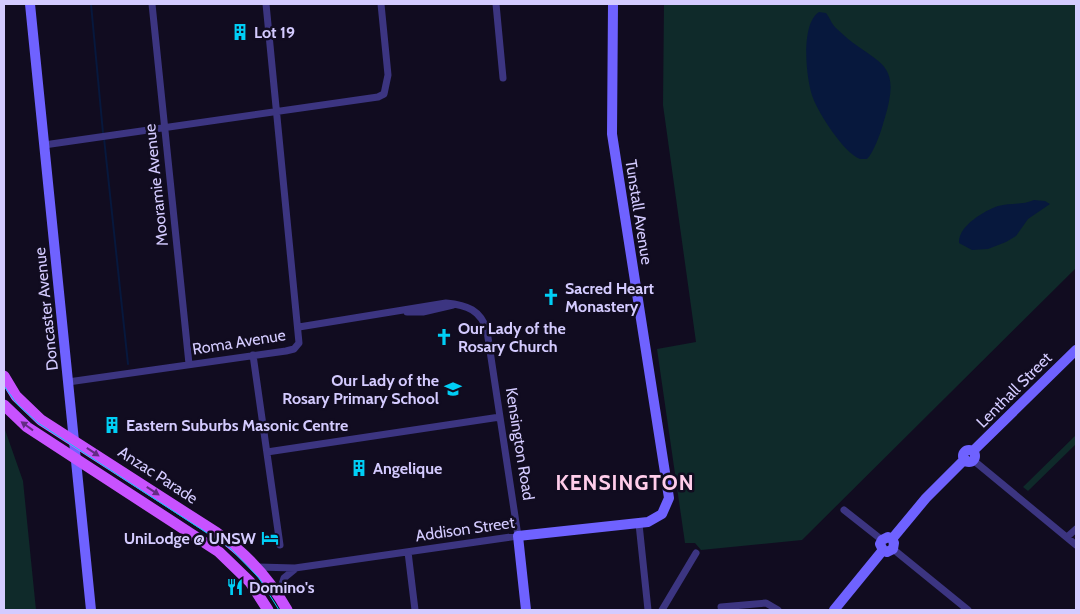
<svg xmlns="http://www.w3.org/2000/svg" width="1080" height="614" font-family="Cabin,sans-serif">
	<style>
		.green { fill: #0f2a2a }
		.water { fill: #07183d }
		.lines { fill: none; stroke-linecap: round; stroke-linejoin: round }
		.stream { stroke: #07183d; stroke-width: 2 }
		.street { stroke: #3c3581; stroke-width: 7 }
		.secondary { stroke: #6f62ff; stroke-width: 10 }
		.primary { stroke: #c852ff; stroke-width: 11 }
		.tram { stroke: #00cff6; stroke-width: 1 }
		.oneway { fill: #632c84 }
		.labels { text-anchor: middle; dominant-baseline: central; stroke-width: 5; stroke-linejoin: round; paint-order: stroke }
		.poi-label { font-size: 16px; font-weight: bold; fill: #d4cbff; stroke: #110c20; text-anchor: start }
		.street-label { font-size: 16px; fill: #d4cbff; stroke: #110c20 }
		.district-label { font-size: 21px; font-weight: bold; letter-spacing: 1px; fill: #ffcdea; stroke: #110c20 }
	</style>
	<rect width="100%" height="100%" fill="#110c20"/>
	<path class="green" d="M664 4H1076V268L802 540 701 550 695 543H685L657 349 696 342 663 105Z
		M4 427 23 481 36 610H4Z
		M1076 435V444L1028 491 1023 487Z"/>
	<path class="water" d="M819 12 826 13C830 18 832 25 837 29 876 67 905 56 883 124 881 132 873 154 867 159H860C844 153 819 114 813 98 806 80 800 24 819 12Z
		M1034 200 1045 201 1050 204 1028 219 1016 236 1006 242 988 249 972 250 959 243C958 226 984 211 998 206 1010 203 1023 205 1034 200Z"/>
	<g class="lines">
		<path class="stream" d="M91 4 103 133
			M104 138 128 364"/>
		<path class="street" d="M152 4 189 364
			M496 4 503 78
			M44 145 378 97 384 94 388 75 381 4
			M407 312H423L453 305
			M253 355 280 545
			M68 382 286 351 294 349 299 343 266 4
			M267 452 500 417
			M973 460 1076 545
			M844 510 882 540
			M639 524 648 610
			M1067 537 1076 529
			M893 549 968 610
			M408 552 415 610
			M258 567 295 568 518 536 487 331C481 310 467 305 446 303L299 327
			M278 596 284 578 295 569
			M721 607 766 603 778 610
			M662 610 696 553"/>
		<path class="secondary" d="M30 4 91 610
			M963 456a6 6 0 1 1 12 0a6 6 0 1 1-12 0Z
			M973 451 1076 350
			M892 539 926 498 965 459
			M883 550 887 552 893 549 894 543 892 539
			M883 550 880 544 882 540 888 537 892 539
			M526 610 518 536 648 522 662 514 669 498 612 134 613 4
			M834 610 883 550"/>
		<path class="primary" d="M4 376 16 396 41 420 217 533C247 554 269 578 287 610
			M4 405 27 427 219 552 250 582 268 610"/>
		<path class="tram" d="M4 386 17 404 38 423 230 548 259 578 279 610"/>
	</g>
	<defs><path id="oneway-solid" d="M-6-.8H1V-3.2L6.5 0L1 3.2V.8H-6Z" transform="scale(1.25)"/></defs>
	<g class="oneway">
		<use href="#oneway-solid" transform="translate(27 426) rotate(-144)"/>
		<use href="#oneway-solid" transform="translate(93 452) rotate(34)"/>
		<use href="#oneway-solid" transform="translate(153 491) rotate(33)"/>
	</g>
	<defs>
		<g id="building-bare" transform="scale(1.35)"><path d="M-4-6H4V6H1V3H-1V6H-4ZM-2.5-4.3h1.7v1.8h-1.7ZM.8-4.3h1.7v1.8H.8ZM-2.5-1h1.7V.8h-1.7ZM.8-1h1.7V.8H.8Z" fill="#00cff6" stroke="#110c20" stroke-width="2.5" paint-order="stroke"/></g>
		<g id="church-bare" transform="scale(1.35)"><path d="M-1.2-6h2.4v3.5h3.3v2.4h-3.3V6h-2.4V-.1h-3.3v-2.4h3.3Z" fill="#00cff6" stroke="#110c20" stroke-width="2.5" paint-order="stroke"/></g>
		<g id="school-bare" transform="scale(1.35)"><path d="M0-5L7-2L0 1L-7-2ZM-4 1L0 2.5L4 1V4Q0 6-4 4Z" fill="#00cff6" stroke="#110c20" stroke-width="2.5" paint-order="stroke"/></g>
		<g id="hotel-bare" transform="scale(1.35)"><path d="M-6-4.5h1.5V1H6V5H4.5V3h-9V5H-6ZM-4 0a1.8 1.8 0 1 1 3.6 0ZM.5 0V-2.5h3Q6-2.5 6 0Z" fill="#00cff6" stroke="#110c20" stroke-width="2.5" paint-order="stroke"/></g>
		<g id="restaurant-bare" transform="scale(1.35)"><path d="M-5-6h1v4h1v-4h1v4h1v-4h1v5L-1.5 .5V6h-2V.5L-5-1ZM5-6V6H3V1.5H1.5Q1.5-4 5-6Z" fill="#00cff6" stroke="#110c20" stroke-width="2.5" paint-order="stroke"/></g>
	</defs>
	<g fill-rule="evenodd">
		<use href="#building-bare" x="240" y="32"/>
		<use href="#church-bare" x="551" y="297"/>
		<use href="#church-bare" x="444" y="337"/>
		<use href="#school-bare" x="453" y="389"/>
		<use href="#building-bare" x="112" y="425"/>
		<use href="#building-bare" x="359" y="468"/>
		<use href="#hotel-bare" x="270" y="538"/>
		<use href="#restaurant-bare" x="235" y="587"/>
	</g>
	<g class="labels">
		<g class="poi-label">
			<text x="254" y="32">Lot 19</text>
			<text x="565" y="288">Sacred Heart<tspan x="565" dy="18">Monastery</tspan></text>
			<text x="458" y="328">Our Lady of the<tspan x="458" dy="18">Rosary Church</tspan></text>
			<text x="439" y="380" text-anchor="end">Our Lady of the<tspan x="439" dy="18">Rosary Primary School</tspan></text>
			<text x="126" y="425">Eastern Suburbs Masonic Centre</text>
			<text x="373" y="468">Angelique</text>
			<text x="256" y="538" text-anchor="end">UniLodge @ UNSW</text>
			<text x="249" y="587">Domino's</text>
		</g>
		<g class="street-label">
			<text transform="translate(156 185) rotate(-96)">Mooramie Avenue</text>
			<text transform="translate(639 212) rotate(81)">Tunstall Avenue</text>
			<text transform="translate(46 309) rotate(-96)">Doncaster Avenue</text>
			<text transform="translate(239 342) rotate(-9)">Roma Avenue</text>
			<text transform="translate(1014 390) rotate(-45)">Lenthall Street</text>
			<text transform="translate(520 444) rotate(81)">Kensington Road</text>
			<text transform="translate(158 475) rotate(33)">Anzac Parade</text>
			<text transform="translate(465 529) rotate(-8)">Addison Street</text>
		</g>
		<g class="district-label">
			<text x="625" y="482">KENSINGTON</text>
		</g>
	</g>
	<rect width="1080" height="614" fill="none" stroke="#d4cbff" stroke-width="10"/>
</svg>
